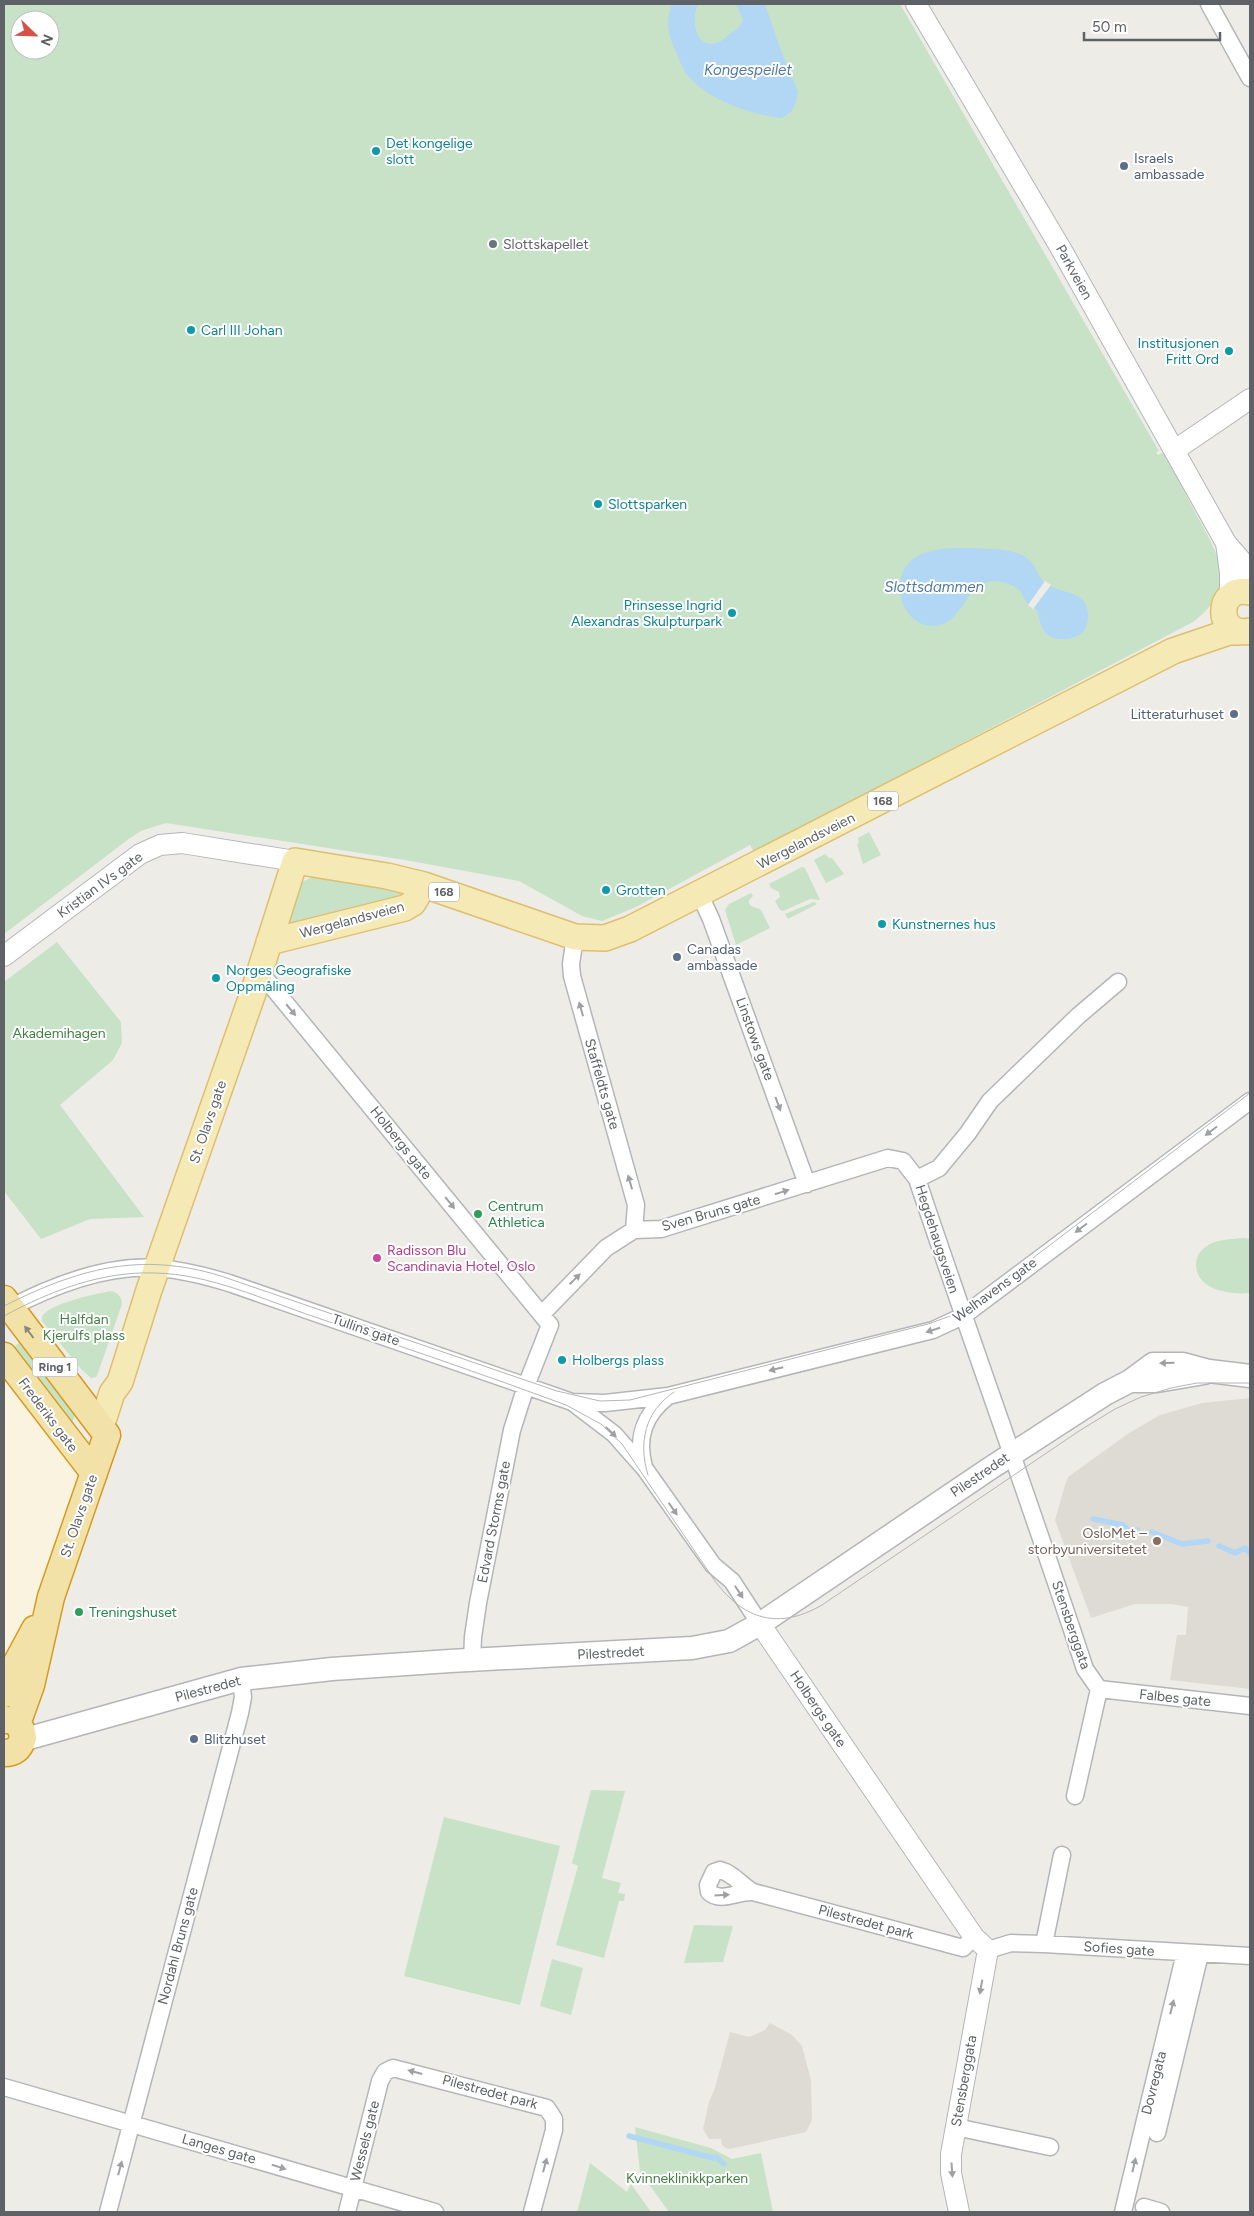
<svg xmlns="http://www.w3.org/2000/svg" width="1254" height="2216" font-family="Figtree,sans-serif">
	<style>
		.commercial { fill: #faf3e0 }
		.education { fill: #dedbd5 }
		.green { fill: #c7e2c6; fill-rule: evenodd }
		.water { fill: #b1d7f4 }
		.pier { fill: #eeece7 }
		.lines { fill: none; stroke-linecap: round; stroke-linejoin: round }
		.stream { stroke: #b1d7f4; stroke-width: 5.5 }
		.minor-casing { stroke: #b3b6b9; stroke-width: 19 }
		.tertiary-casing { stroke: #b3b6b9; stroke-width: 22 }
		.secondary-casing { stroke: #b3b5b9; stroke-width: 25 }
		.primary-casing { stroke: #dfbf6f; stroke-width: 28 }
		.trunk-casing { stroke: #d69b1e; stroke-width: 29 }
		.minor { stroke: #fff; stroke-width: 16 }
		.tertiary { stroke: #fff; stroke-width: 20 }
		.secondary { stroke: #fff; stroke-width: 22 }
		.primary { stroke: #f5eab5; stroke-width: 25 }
		.trunk { stroke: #f2e2a8; stroke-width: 26 }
		.tram { stroke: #b4b5b5; stroke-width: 1 }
		.oneway { fill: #9ea0a3 }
		.oneway2 { fill: #8a8879 }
		.culture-dot { fill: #0f9aa8; stroke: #fff; stroke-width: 2 }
		.service-dot { fill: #5c6f8a; stroke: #fff; stroke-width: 2 }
		.worship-dot { fill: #6b7280; stroke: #fff; stroke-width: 2 }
		.leisure-dot { fill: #2e9e5b; stroke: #fff; stroke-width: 2 }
		.hotel-dot { fill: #d1479c; stroke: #fff; stroke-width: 2 }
		.education-dot { fill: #8d6e63; stroke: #fff; stroke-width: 2 }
		.labels { text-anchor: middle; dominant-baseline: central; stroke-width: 4; stroke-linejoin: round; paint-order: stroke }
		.shield { fill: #fff; stroke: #8e9093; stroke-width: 1 }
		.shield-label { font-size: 12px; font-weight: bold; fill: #5e6165 }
		.culture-label { font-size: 14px; fill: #0d838f; stroke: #fff; text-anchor: start }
		.service-label { font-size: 14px; fill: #4e5e75; stroke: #fff; text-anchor: start }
		.worship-label { font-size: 14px; fill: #5b616d; stroke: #fff; text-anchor: start }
		.street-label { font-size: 14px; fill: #5e6165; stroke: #fff }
		.park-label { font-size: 14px; fill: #418044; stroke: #fff }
		.leisure-label { font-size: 14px; fill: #27864d; stroke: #fff; text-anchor: start }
		.hotel-label { font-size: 14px; fill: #b23c85; stroke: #fff; text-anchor: start }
		.education-label { font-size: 14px; fill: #785e54; stroke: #fff; text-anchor: end }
		.water-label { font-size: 15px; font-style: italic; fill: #4f79a4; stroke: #fff }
	</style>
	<rect width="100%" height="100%" fill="#eeece7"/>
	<path class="commercial" d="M4 1355 94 1473 4 1736Z"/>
	<path class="education" d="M1250 1398V1689L1170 1680 1177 1635H1186L1188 1607 1171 1604H1135L1091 1618 1055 1520 1065 1485 1068 1477 1129 1433 1160 1415 1202 1403Z
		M770 2023 792 2035 802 2046 811 2080 812 2120 806 2132 730 2149 726 2148 722 2145 721 2139H709L703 2129 709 2102 715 2088 730 2032 749 2037 765 2030Z"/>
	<path class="green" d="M4 4H900L1159 451 1156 452 1158 455 1164 452C1175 473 1185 493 1196 514 1219 556 1239 587 1193 622L754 852 750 845 636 907 602 921 582 916 519 881 405 860 166 823 141 831 130 838 4 934ZM20 20H50V50H20Z
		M869 832 881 855 863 864 857 844 859 843 858 838Z
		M825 854 829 858H832L844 874 826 883 814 860Z
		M802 867 805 868 820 900 810 899 783 911 780 910 775 901 780 897 779 892 771 888 769 884Z
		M312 877 402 892V900L283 930 298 886 304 881Z
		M751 893 753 896 749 900C749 909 756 906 761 910L770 928 736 945 725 910 729 904Z
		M814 902 817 904 788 919 785 914Z
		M57 942 121 1022 122 1043 113 1060 60 1105 144 1217 90 1219 41 1239 4 1191V982Z
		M1243 1238 1250 1239V1293C1230 1295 1195 1290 1196 1263 1197 1253 1204 1247 1212 1243 1222 1239 1234 1239 1243 1238Z
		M110 1291C117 1292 122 1296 122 1304L98 1373 96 1377 91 1378 81 1369 42 1321V1317C47 1304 96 1294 110 1291Z
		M23 1340 76 1412 70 1429 11 1349Z
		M591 1790 625 1791 602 1878 621 1883 618 1893 625 1894 624 1901H619L604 1958 556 1945 578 1866 572 1863Z
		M444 1817 560 1846 520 2005 404 1976Z
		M694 1925 733 1926 723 1962 684 1963Z
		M552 1959 583 1968 571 2015 540 2006Z
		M635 2127 711 2148 732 2159 761 2153 773 2212H669L640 2172Z
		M590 2163 627 2192 631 2184 651 2212H577Z"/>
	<path class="water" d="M672 4H698C690 21 696 53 721 41 725 39 727 35 731 33 738 28 740 28 743 19L736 4H765L780 48 798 92 796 102 792 111 782 118C753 116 703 98 686 73 682 67 679 59 676 52 668 36 665 20 672 4Z
		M973 548C991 549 1020 548 1032 563 1038 571 1039 579 1048 585 1062 594 1087 590 1088 614 1088 620 1087 627 1083 632 1074 640 1054 643 1045 632 1040 627 1040 618 1037 611 1035 607 1031 607 1028 604 1021 597 1025 591 1011 585 965 565 968 625 934 626 899 626 887 574 917 556 933 547 956 548 973 548Z"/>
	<path class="pier" d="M1045 581 1051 585 1033 609 1028 605Z"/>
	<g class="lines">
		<path class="stream" d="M1093 1519 1123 1525 1128 1530H1137
			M1152 1532 1182 1544 1208 1541
			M1219 1546 1235 1553 1245 1548 1250 1553
			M629 2136 713 2158 716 2157 724 2164"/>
		<g class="minor-casing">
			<path id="minor" d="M1209 4 1250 78
				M700 895 711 919 807 1184
				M575 937 571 964 572 976 636 1205 634 1230
				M260 972 550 1325 526 1386 512 1430 478 1603 473 1637 472 1660
				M917 1179 939 1168 968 1133 990 1101 1078 1016 1118 982
				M4 1311C49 1287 105 1264 158 1268 182 1270 206 1276 229 1283L572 1402 605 1403 668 1396 933 1330 963 1316 1250 1101
				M542 1314 606 1248 634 1230 661 1229 888 1158 903 1161 917 1179C972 1343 1031 1505 1085 1669L1099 1689
				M572 1402 614 1434 645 1469 713 1565 732 1581 760 1624
				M644 1467C636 1437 644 1415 668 1396
				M1099 1689 1250 1706
				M1075 1796 1099 1689
				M753 1892C742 1886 733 1873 720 1870L714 1872 708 1885 709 1892C721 1903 737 1891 753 1892L963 1948 974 1937
				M1044 1944 1062 1855
				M988 1950 1011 1943 1044 1944 1250 1956
				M4 2087 435 2212
				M956 2127 1050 2147
				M1157 2133 1200 1954
				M1144 2207 1161 2212
				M108 2212 240 1713 243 1697 241 1679
				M347 2212 380 2081 385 2072 393 2068 547 2108 554 2119V2130L532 2212
				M1123 2212 1185 1953"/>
		</g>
		<g class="tertiary-casing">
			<path id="tertiary" d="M916 4 1060 247 1226 543 1240 559 1250 578
				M1175 450 1250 399
				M1226 543 1230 573V597
				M4 956 140 854 160 845 182 843 295 861
				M760 1624 974 1937 988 1950 951 2154V2173L959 2212"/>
		</g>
		<g class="secondary-casing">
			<path id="secondary" d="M1130 1381H1157L1204 1373
				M22 1740 241 1679 332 1669 450 1661 692 1648 729 1641 760 1624 989 1469 1105 1394 1130 1381 1153 1364H1183L1209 1371 1250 1376"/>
		</g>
		<g class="primary-casing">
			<path id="primary" d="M1250 592C1215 584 1215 639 1250 631
				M269 942 405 908 413 903 424 885
				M101 1427 112 1393 120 1382 149 1290 253 993 295 861 387 876 424 885 575 937 605 938 630 929 1173 651 1229 632H1238"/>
		</g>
		<g class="trunk-casing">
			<path id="trunk" d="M4 1299 107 1435 51 1597 31 1685 17 1724
				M4 1356 94 1473
				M4 1694 9 1677 35 1629
				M4 1720C16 1719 22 1726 23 1738 20 1748 15 1753 4 1753"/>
		</g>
		<use href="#minor" class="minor"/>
		<use href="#tertiary" class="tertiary"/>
		<use href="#secondary" class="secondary"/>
		<use href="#primary" class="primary"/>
		<use href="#trunk" class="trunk"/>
		<path class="tram" d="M4 1306C78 1269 139 1251 221 1276L557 1391 600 1401 630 1400 928 1324 953 1315 975 1302 1250 1093
			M4 1316C50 1291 102 1271 155 1273 210 1274 264 1300 315 1317 399 1346 483 1374 566 1405L601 1424 622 1444 715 1581C744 1620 779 1630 822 1605L1079 1431 1115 1409 1141 1397 1171 1388 1197 1383H1250
			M648 1475C638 1443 645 1411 674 1392"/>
	</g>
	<defs><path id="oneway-solid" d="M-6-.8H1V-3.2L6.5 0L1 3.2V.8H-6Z" transform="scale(1.25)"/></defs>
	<g class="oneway">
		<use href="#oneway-solid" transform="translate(581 1009) rotate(-106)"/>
		<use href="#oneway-solid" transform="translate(291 1010) rotate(50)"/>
		<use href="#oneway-solid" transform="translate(778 1104) rotate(70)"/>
		<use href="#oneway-solid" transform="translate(1211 1131) rotate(143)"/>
		<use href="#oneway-solid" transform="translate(630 1182) rotate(-106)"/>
		<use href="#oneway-solid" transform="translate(782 1192) rotate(-17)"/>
		<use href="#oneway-solid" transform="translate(450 1203) rotate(51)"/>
		<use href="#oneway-solid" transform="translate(1081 1228) rotate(143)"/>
		<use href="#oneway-solid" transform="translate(575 1279) rotate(-45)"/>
		<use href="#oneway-solid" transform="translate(933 1330) rotate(162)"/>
		<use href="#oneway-solid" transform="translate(1167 1363) rotate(179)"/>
		<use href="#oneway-solid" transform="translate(776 1369) rotate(166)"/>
		<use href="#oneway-solid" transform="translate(611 1432) rotate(43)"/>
		<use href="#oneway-solid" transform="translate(673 1509) rotate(55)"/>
		<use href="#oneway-solid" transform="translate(739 1592) rotate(57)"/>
		<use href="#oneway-solid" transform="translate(722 1895) rotate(-3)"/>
		<use href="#oneway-solid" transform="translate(981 1987) rotate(100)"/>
		<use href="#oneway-solid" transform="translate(1172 2007) rotate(-76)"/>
		<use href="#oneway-solid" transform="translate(415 2072) rotate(-165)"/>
		<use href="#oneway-solid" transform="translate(545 2165) rotate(-75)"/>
		<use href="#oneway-solid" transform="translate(1134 2165) rotate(-77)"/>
		<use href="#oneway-solid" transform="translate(279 2167) rotate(17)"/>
		<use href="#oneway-solid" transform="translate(120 2168) rotate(-75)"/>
		<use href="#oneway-solid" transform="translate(952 2170) rotate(86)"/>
	</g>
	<use class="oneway2" href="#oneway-solid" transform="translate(29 1332) rotate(-127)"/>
	<g class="culture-dot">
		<circle cx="376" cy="151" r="5"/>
		<circle cx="191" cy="330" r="5"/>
		<circle cx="1229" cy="351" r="5"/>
		<circle cx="598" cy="504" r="5"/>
		<circle cx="732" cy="613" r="5"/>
		<circle cx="606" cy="890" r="5"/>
		<circle cx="882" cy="924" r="5"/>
		<circle cx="216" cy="978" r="5"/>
		<circle cx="562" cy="1360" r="5"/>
	</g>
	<g class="service-dot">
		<circle cx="1124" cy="166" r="5"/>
		<circle cx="1234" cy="714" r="5"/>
		<circle cx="677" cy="957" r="5"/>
		<circle cx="194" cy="1739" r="5"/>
	</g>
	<circle class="worship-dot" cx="493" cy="244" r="5"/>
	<g class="leisure-dot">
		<circle cx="478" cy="1214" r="5"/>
		<circle cx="79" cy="1612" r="5"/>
	</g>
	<circle class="hotel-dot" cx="377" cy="1258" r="5"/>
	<circle class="education-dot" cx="1157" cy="1541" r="5"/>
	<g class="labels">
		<g class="shield">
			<rect x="868" y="791.5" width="30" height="19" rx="4"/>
			<rect x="429" y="882.5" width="30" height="19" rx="4"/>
			<rect x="32.5" y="1357.5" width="45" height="19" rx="4"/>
		</g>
		<g class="shield-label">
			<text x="883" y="801">168</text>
			<text x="444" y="892">168</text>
			<text x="55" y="1367">Ring 1</text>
		</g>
		<g class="culture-label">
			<text x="386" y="143">Det kongelige<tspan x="386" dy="16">slott</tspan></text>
			<text x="201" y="330">Carl III Johan</text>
			<text x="1219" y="343" text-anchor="end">Institusjonen<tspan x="1219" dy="16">Fritt Ord</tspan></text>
			<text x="608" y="504">Slottsparken</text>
			<text x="722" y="605" text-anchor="end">Prinsesse Ingrid<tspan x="722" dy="16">Alexandras Skulpturpark</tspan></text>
			<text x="616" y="890">Grotten</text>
			<text x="892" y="924">Kunstnernes hus</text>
			<text x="226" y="970">Norges Geografiske<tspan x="226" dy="16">Oppmåling</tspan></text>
			<text x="572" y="1360">Holbergs plass</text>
		</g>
		<g class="service-label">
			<text x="1134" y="158">Israels<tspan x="1134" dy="16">ambassade</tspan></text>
			<text x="1224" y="714" text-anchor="end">Litteraturhuset</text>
			<text x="687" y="949">Canadas<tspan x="687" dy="16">ambassade</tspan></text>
			<text x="204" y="1739">Blitzhuset</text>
		</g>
		<g class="worship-label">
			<text x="503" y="244">Slottskapellet</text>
		</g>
		<g class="street-label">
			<text transform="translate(1074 272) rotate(61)">Parkveien</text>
			<text transform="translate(806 841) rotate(-27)">Wergelandsveien</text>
			<text transform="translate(100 885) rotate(-36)">Kristian IVs gate</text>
			<text transform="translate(352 920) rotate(-15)">Wergelandsveien</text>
			<text transform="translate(755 1039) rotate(70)">Linstows gate</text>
			<text transform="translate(602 1084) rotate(74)">Staffeldts gate</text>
			<text transform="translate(208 1122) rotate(-71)">St. Olavs gate</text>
			<text transform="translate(401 1143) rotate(51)">Holbergs gate</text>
			<text transform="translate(711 1213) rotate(-16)">Sven Bruns gate</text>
			<text transform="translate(937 1239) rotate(72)">Hegdehaugsveien</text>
			<text transform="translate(995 1290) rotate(-36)">Welhavens gate</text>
			<text transform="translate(366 1330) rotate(19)">Tullins gate</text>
			<text transform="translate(48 1415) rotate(53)">Frederiks gate</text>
			<text transform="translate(980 1475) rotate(-34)">Pilestredet</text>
			<text transform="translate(79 1516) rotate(-71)">St. Olavs gate</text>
			<text transform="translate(494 1522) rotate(-79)">Edvard Storms gate</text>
			<text transform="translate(1071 1625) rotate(71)">Stensberggata</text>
			<text transform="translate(611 1653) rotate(-3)">Pilestredet</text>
			<text transform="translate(208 1689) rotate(-15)">Pilestredet</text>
			<text transform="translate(1175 1698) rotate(6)">Falbes gate</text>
			<text transform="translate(818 1709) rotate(56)">Holbergs gate</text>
			<text transform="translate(866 1922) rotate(15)">Pilestredet park</text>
			<text transform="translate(178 1946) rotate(-75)">Nordahl Bruns gate</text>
			<text transform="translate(1119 1949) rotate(4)">Sofies gate</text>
			<text transform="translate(964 2081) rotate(-80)">Stensberggata</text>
			<text transform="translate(1154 2083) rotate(-76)">Dovregata</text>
			<text transform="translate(490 2092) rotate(15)">Pilestredet park</text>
			<text transform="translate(365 2141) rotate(-76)">Wessels gate</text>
			<text transform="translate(219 2149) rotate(16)">Langes gate</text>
		</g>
		<g class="park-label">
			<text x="59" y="1033">Akademihagen</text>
			<text x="84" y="1319">Halfdan<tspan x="84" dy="16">Kjerulfs plass</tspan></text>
			<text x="687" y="2178">Kvinneklinikkparken</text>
		</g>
		<g class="leisure-label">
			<text x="488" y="1206">Centrum<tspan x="488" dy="16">Athletica</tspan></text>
			<text x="89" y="1612">Treningshuset</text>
		</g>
		<g class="hotel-label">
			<text x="387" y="1250">Radisson Blu<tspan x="387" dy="16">Scandinavia Hotel, Oslo</tspan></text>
		</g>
		<g class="education-label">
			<text x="1147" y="1533">OsloMet –<tspan x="1147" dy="16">storbyuniversitetet</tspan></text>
		</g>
		<g class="water-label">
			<text x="748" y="70">Kongespeilet</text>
			<text x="934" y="587">Slottsdammen</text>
		</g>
	</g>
	<rect width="1254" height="2216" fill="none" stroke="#5e6165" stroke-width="10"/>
	<g transform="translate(35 35) rotate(113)"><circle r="24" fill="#ffffff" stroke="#bfc0c1"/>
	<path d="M0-4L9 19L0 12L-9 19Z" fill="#d35248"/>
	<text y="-8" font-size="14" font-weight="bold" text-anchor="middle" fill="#5e6165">N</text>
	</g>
	<path d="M1084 32v8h136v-8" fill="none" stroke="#5e6165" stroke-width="2.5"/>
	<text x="1092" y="32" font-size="15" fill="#5e6165" stroke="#ffffff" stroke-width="4" paint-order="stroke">50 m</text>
</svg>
